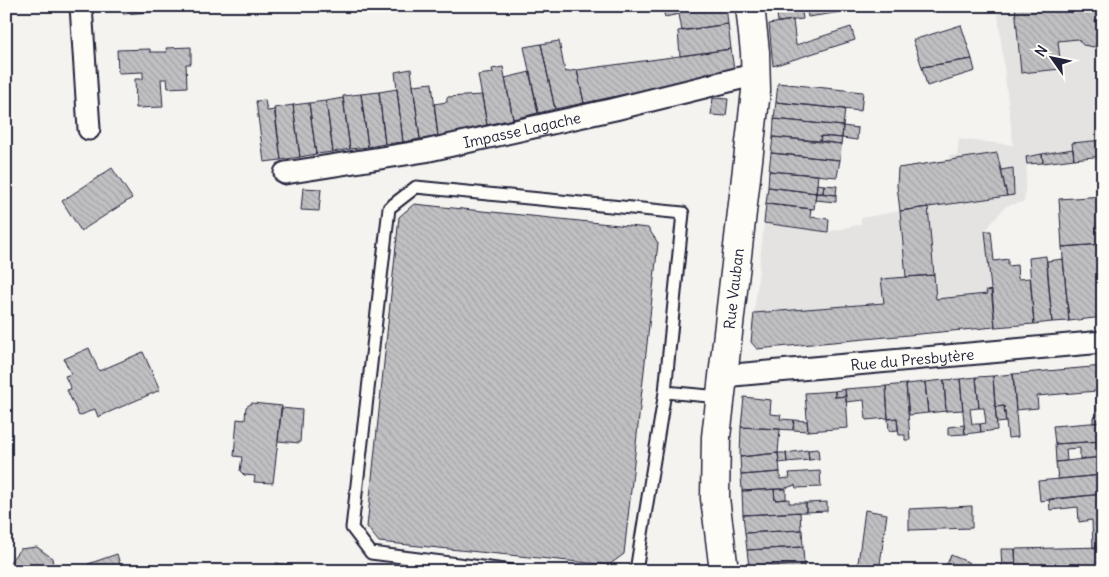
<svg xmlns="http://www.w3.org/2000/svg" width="1109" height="577" font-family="Delius,sans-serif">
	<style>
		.built { fill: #e4e3e2 }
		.building { fill: url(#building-back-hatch); stroke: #22223b }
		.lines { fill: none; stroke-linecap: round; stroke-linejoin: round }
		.lane-casing { stroke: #22223b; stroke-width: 15 }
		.street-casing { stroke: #22223b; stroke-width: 25 }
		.secondary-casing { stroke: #22223b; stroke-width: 31 }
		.lane { stroke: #fdfcf7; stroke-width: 11 }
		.street { stroke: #fdfcf7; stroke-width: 21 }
		.secondary { stroke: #fdfcf7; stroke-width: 28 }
		.labels { text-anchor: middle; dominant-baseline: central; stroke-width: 4; stroke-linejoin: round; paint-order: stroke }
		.street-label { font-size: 15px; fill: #22223b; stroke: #fdfcf7 }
	</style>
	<defs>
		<pattern id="building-back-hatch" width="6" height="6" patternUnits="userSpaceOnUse" patternTransform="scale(1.25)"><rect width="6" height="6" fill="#c0bfc2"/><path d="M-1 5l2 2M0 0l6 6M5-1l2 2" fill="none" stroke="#a5a4a8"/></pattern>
	</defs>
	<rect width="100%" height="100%" fill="#f4f3ef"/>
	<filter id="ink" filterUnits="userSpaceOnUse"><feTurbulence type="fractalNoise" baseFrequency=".02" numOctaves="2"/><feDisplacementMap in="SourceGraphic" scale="10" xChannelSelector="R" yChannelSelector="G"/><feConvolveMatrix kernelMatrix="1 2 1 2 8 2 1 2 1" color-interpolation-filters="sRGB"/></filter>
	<g filter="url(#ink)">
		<path class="built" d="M997 6H1103V156L1027 165 1024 202 1006 206 985 231 995 327 757 349 751 342 764 223 828 232 861 224V218L900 211 897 186 898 168 950 160 949 155 957 156 959 139 1013 145Z"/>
		<path class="building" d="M123 6H163V11L123 14Z
			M681 6H726L728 24 682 31 679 14 665 17 663 10Z
			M776 6H801L803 19 778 22Z
			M806 6H882L808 17Z
			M1015 6H1103V20L1095 21 1101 26 1102 39 1094 47 1083 45 1078 39 1058 41 1061 69 1021 73Z
			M793 20 796 45 851 27 855 40 773 66 769 24Z
			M728 24 731 49 680 56 678 31Z
			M961 25 972 59 922 67 913 40Z
			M559 41 565 72 577 70 584 103 555 109 541 44Z
			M541 44 555 109 538 113 524 47Z
			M191 47V64H186L187 87 168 88 167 79H161L163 107 136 108 135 79H143V72L118 73 117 50 150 49V52H167L166 48Z
			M731 49 734 70 704 73 702 78 584 103 577 70Z
			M972 59 975 71 927 86 922 67Z
			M6 63H10L11 100H6Z
			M503 67 513 119 487 125 478 75 493 73 492 69Z
			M411 69 420 139 403 142 395 72Z
			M530 72 538 113 513 119 505 78Z
			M432 83 438 137 420 139 413 85Z
			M778 83 863 92 861 111 776 102Z
			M397 89 403 142 385 144 379 92Z
			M379 92 385 144 368 147 361 94Z
			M361 94 368 147 350 149 343 96Z
			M482 95 487 125 438 137 434 104 447 102V97Z
			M343 98 350 149 333 152 326 101Z
			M713 98 728 99 726 116 711 115Z
			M265 100 267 111 275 110 281 160 264 162 256 101Z
			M326 101 333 152 316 154 309 103Z
			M776 102 845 109 843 126 774 119Z
			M309 103 316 154 300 157 293 105Z
			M293 105 300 157 281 160 274 108Z
			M774 119 843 126 842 138 821 136 820 141 773 137Z
			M843 126 858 128 857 140 842 138Z
			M821 136 842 138 841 144 820 141Z
			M773 137 841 144 840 160 771 153Z
			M1103 140V156L1074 159 1072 143Z
			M1073 149 1074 159 1043 163 1042 154Z
			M771 153 840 160 837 177 769 171Z
			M997 153 1007 196 900 211 897 186 898 168Z
			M1042 154 1043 163 1027 164 1026 157Z
			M112 168 132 198 81 231 62 201Z
			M1013 168 1014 195 1007 196 1001 170Z
			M769 171 818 175 816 193 768 187Z
			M817 184 824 185 823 193H816Z
			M824 185 837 186 836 195 823 193Z
			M768 187 816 193 814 209 766 204Z
			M303 188 321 189 319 211 301 210Z
			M816 193 836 195V202L815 200Z
			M1103 196V244L1062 247 1059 199Z
			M414 204 648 228 658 243 624 554 609 565 379 542 367 527 399 217Z
			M766 204 811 209 810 217 829 219 828 232 764 223Z
			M928 207 934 275 906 277 900 211Z
			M985 231H991L994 261 1008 259V266L1017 265 1018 279 1030 278 1034 324 995 327Z
			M1103 244V317L1069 321 1062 247Z
			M1046 256 1052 322 1034 324 1029 258Z
			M1063 259 1069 321 1052 322 1047 261Z
			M934 275 936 299 987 294 986 291 992 290 995 327 757 349 751 342 754 313 884 303 881 279Z
			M89 348 99 371 143 352 160 390 98 417 95 409 79 416 67 390 71 389 65 376 71 374 64 359Z
			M1103 366V422L1093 423V417L1097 416V391L1037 396 1038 408 1016 410 1013 374Z
			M1013 374 1018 437 1008 438 1004 406 995 407 993 376Z
			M993 376 997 430 981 432 980 424 986 423 984 408H979L976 377Z
			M976 377 979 408 970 409 972 424H980L981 432 965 434 960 379Z
			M960 379 963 410 946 411 944 380Z
			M944 380 946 411 928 413 925 382Z
			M925 382 928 413 909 415 906 384Z
			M906 384 910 440H905V435H899L897 418 888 419 886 386Z
			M886 386 888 418 866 420 864 400 846 402 845 389Z
			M845 389 846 396 835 397V391Z
			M835 391V397L846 396 848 428 808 431 805 393Z
			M744 397 771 400 770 414 781 415 780 419 794 420 793 430 741 427Z
			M252 403 282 406 273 483 254 482 255 476 244 475 240 471 242 457 234 456 237 419 245 420 246 407Z
			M1004 406 1006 422 997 423 995 407Z
			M281 408 302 410 300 443 278 441Z
			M897 418 898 430 889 431 888 419Z
			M794 420 807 421 808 431 793 430Z
			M1103 422V441L1055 444 1053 426Z
			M964 425 965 434 948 435V427Z
			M741 427 780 429 778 453 740 457Z
			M1103 441V457L1080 459V448L1066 449 1067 461 1056 462 1055 444Z
			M818 449 819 459 809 460 808 450Z
			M808 450 809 460 787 462 786 453Z
			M778 453H786L787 462 779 463Z
			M778 453 780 472 741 475 740 457Z
			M1103 457V475L1058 479 1056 462Z
			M820 471 821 487 796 488 795 485 783 489 742 491 741 475 780 472V479L790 478 789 473Z
			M1103 475V494L1040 501 1038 481Z
			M774 489H786V499L775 500Z
			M774 489 775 500 789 499V503H806V512L743 515 742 491Z
			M1103 494V547L1093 548 1092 520 1079 522 1078 507 1050 510 1049 499Z
			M827 502V511L806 512V503Z
			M972 506V528L909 530V509Z
			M865 510 887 514 879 571H857Z
			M800 512 801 530 745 533 743 515Z
			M802 530 803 547 747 550 745 533Z
			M37 547 52 558 54 571H6V567L20 549Z
			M803 547 804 565 749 567 747 550Z
			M1103 547V568L1016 571 1015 549Z
			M1001 549H1015L1016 571H1002Z
			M117 554 122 571H90L88 564Z
			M951 555 970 563 967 571H944Z
			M276 563 289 565V571H275Z
			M804 565 805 571H750L749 567Z"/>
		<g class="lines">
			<g class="lane-casing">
				<path id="lane" d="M665 392 720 397
					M513 571 371 553 352 528 389 208 416 187 683 213 665 392 636 571"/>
			</g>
			<g class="street-casing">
				<g id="street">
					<path d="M81 6 89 129"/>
					<path id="s1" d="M285 173 425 151 615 109 757 74"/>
					<path id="s2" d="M723 376 1103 342"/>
				</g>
			</g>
			<g class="secondary-casing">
				<g id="secondary">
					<path id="s3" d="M724 571 715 498 716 437 756 91 755 52 750 6"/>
				</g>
			</g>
			<use href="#lane" class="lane"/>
			<use href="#street" class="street"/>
			<use href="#secondary" class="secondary"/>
		</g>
	</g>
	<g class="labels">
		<g class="street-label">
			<text stroke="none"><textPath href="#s1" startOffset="241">Impasse Lagache</textPath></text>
			<text stroke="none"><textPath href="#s3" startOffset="284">Rue Vauban</textPath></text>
			<text stroke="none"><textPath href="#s2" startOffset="190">Rue du Presbytère</textPath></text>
		</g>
	</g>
	<rect width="1109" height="577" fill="none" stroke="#fdfcf7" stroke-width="25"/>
	<rect x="12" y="12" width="1084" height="552" fill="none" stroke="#22223b" stroke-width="2" filter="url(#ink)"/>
	<g transform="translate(1052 58) rotate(303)" stroke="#fdfcf7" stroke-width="4" paint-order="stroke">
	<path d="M0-4L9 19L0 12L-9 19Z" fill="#22223b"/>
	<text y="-8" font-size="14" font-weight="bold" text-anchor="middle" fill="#22223b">N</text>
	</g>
</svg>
